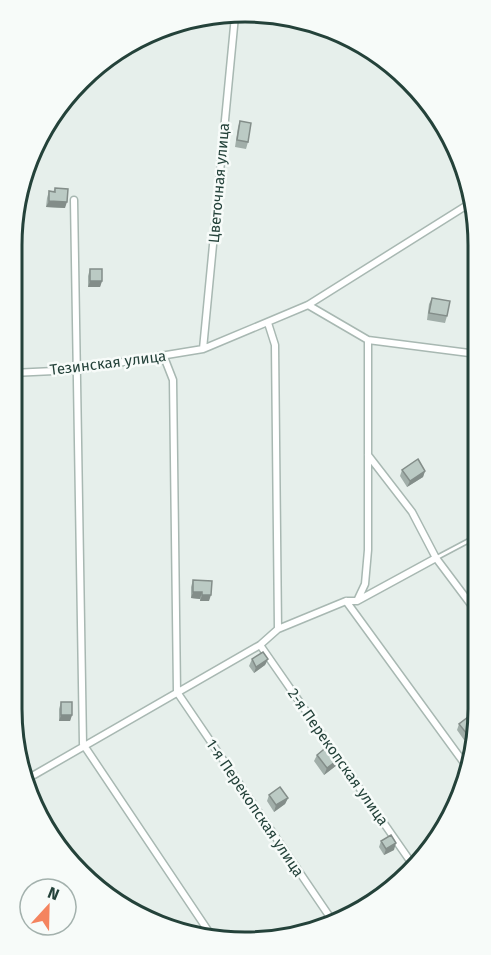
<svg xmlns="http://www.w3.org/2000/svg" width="491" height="955" font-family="'Fira Sans',sans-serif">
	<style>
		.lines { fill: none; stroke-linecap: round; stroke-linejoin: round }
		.service-casing { stroke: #a8b8b2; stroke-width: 6 }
		.minor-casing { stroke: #a8b8b2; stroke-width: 9 }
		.service { stroke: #fff; stroke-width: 3 }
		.minor { stroke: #fff; stroke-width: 6 }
		.wall { fill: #a1aea9 }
		.shaded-wall { fill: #838d89 }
		.building { fill: #bbcac4; stroke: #838d89; stroke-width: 1.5 }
		.labels { text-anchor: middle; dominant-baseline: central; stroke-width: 5; stroke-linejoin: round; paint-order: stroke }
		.street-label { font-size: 15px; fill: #24423a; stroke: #f7fbf9 }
		.rim { fill: none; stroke: #24423a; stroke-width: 3 }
	</style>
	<rect width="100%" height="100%" fill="#e6efeb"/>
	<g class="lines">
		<g class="service-casing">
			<path id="service" d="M436 558 470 540 478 539"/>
		</g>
		<g class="minor-casing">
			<path id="minor" d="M74 200 83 744 213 938
				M308 305 368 340 477 354
				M268 323 275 345 278 629
				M203 349 235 16
				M164 357 173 380 177 692 334 923
				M12 373 75 370 203 349 308 305 472 202
				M368 455 412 512 436 558 478 614
				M346 601 467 767
				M357 601 365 584 368 550V340
				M260 645 415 868
				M23 777 34 775 260 645 278 629 346 601H357L436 558"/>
		</g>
		<use href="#service" class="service"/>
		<use href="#minor" class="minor"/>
	</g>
	<path class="wall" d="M240 121 248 142 246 149 235 147 238 127Z
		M55 188 65 208 46 207 47 198 49 191 53 192Z
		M90 269 102 281 100 287H88V276Z
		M432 298 447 316 445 323 427 320 429 304Z
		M402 470 425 471 423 477 407 487 400 476Z
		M193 580 209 601H200V599L191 598V587Z
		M252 659H268L265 665 254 673 249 666Z
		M61 702 72 715 70 721H59V709Z
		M459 724 473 734 464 740 457 730Z
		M317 755 339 759 337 765 324 775 314 761Z
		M269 795 288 798 285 804 274 812 267 801Z
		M381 841 394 850 384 855 379 847Z"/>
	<path class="shaded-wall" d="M49 201 67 202 65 208 46 207Z
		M90 281H102L100 287H88Z
		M425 471 423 477 407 487 410 481Z
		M193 592H202L200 599 191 598Z
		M202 595H211L209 601H200Z
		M268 659 265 665 254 673 256 667Z
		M61 715H72L70 721H59Z
		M475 727 473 734 464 740 467 734Z
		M339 759 337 765 324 775 327 768Z
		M288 798 285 804 274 812 276 805Z
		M396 843 394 850 384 855 386 849Z"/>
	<path class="building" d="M240 121 251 123 248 142 237 140Z
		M55 188 68 189 67 202 49 201V191L55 192Z
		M90 269H102V281H90Z
		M432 298 450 301 447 316 429 313Z
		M418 459 425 471 410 481 402 470Z
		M193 580 212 581 211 595H202V592H193Z
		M263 652 268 659 256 667 252 659Z
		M61 702H72V715H61Z
		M468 717 475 727 467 734 459 724Z
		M329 745 339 759 327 768 317 755Z
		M280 787 288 798 276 805 269 795Z
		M49 824 56 833 52 836 46 826Z
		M391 835 396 843 386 849 381 841Z"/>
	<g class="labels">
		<g class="street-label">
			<text transform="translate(219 183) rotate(-85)">Цветочная улица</text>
			<text transform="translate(108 363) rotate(-7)">Тезинская улица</text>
			<text transform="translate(338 757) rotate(55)">2-я Перекопская улица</text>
			<text transform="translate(255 808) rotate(56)">1-я Перекопская улица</text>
		</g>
	</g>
	<path d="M0 0H491V955H0ZM245 22H245A223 223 0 0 1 468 245V709A223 223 0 0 1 245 932H245A223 223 0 0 1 22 709V245A223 223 0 0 1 245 22Z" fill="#f7fbf9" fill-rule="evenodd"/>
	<path class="rim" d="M245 22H245A223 223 0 0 1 468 245V709A223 223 0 0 1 245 932H245A223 223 0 0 1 22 709V245A223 223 0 0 1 245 22Z"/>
	<g transform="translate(48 907) rotate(22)"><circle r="28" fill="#f7fbf9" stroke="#a3b1ad" stroke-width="1.5"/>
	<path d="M0-4.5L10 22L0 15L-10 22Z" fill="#f4845f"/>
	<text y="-9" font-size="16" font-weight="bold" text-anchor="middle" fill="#24423a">N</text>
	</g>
</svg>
